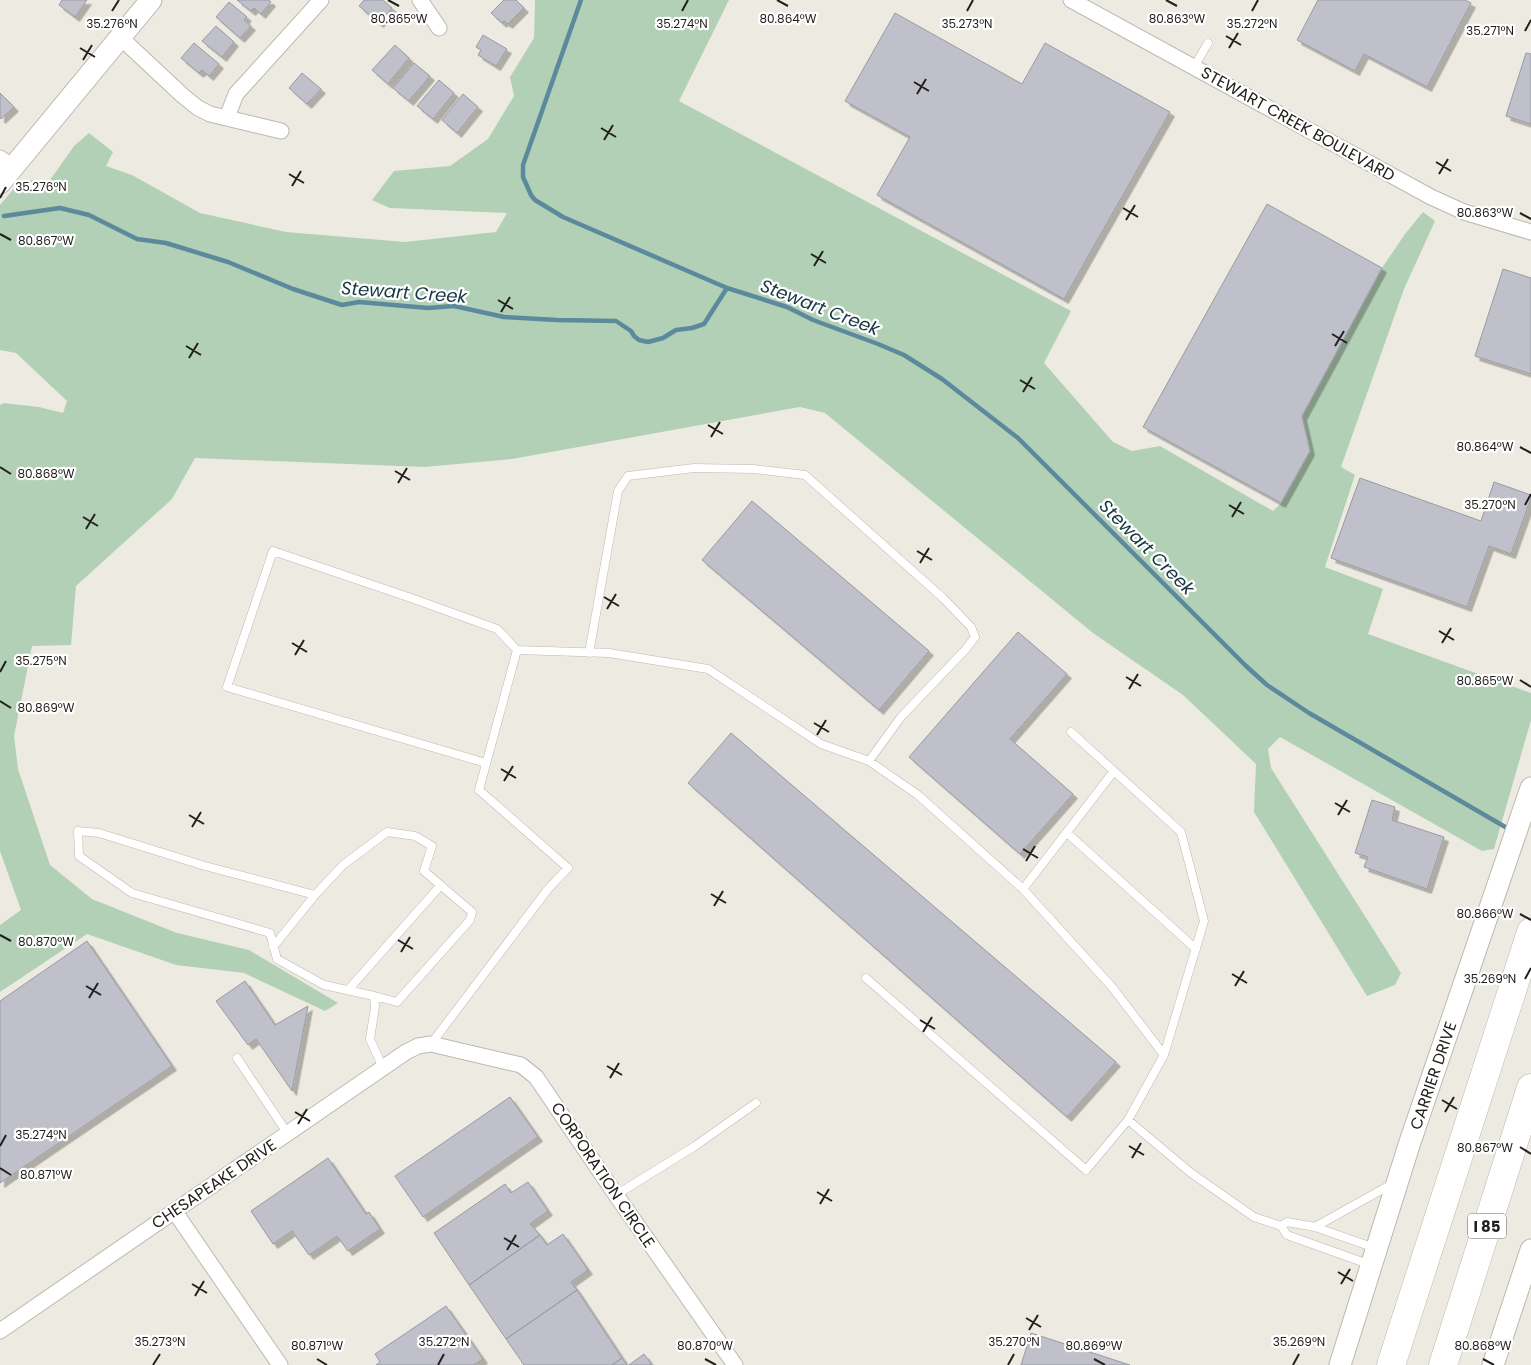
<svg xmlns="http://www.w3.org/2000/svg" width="1531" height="1365" font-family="Poppins,sans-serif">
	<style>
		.green { fill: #b2d0b6 }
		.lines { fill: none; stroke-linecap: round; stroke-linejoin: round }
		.stream { stroke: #5c8a9c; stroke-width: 4.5 }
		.building { fill: #bfc0c9; stroke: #999aa3; filter: url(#shadow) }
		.lane-casing { stroke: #bbb8b0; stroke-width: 9 }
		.street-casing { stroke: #bbb8b0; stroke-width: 17 }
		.secondary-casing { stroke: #bbb8b0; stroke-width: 23 }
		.highway-casing { stroke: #bbb8b0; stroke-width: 29 }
		.lane { stroke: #fff; stroke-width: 8 }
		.street { stroke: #fff; stroke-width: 15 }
		.secondary { stroke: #fff; stroke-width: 21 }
		.highway { stroke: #fff; stroke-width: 28 }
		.ticks { fill: none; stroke: #21201d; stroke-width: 2 }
		.labels { text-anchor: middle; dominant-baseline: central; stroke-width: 4.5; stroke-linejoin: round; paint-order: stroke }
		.shield { fill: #fff; stroke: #646361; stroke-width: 1 }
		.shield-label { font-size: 15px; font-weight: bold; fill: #21201d }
		.street-label { font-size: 16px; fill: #21201d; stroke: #fff }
		.water-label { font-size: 18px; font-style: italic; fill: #173743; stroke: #fff }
		.ticks-label { font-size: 12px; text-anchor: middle; fill: #21201d; stroke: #fff; stroke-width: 4.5; stroke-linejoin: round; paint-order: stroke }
	</style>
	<defs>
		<filter id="shadow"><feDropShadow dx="4.5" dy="4.5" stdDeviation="0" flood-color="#0004"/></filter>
	</defs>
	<rect width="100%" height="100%" fill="#edebe1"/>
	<path class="green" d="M535 0H729L679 101 1071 311 1044 363 1113 442 1132 451 1160 446 1273 511 1281 503 1310 451 1302 416 1382 268 1405 234 1423 212 1435 221 1404 289 1341 467 1355 475 1325 567 1383 589 1368 634 1531 693V720L1494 849 1482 851 1280 737 1268 749 1271 768 1401 973 1395 985 1367 996 1254 812 1256 764 1183 695 1093 633 825 413 800 407 512 459 424 467 195 458 172 499 76 586 71 645 32 646 14 736 18 769 50 865 92 899 177 933 249 950 338 1003 325 1011 244 973 176 965 87 934 0 992V925L21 910 0 851V405L4 403 39 407 63 413 67 401 16 353 0 350V205L21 180H50L74 146 89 133 113 152 106 166 132 175 200 213 286 232 405 242 496 232 507 213 390 208 372 200 394 171 450 166 488 139 514 96 510 77 534 38Z"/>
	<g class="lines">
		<path class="stream" d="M581 0 523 165V177L531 195 535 200 563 217 727 288 787 307 813 320 878 344 904 355 942 379 1018 438 1246 666 1267 685 1309 713 1507 828
			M4 216 60 208 89 215 137 239 166 243 228 262 293 289 342 305 359 302 428 308 454 306 504 317 557 320 616 321 631 331 634 336 639 340 648 342 663 338 676 330 692 328 704 324 727 288"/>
	</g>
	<path class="building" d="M62 0H87L75 17 59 5Z
		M237 0H269L271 2 261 14 254 8 251 11Z
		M364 0H383L392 8 379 23 359 6Z
		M504 0H516L524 8 508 24 504 21 502 23 491 13Z
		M1318 0H1465L1471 3 1427 87 1364 54 1355 71 1297 40Z
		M229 2 247 17 244 20 251 26 240 38 216 17Z
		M895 13 1022 84 1045 43 1170 112 1064 299 877 195 910 137 845 101Z
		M216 26 234 42 222 57 202 41Z
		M483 35 507 49 496 66 478 55 481 50 476 47Z
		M194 43 219 64 209 76 202 70 199 73 181 58Z
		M395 45 409 58 388 84 372 70Z
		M1526 53 1531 54V124L1506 116Z
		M414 63 430 76 409 101 393 88Z
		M302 73 321 89 307 104 289 88Z
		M439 80 454 93 433 119 417 106Z
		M0 93 14 107 1 119 0 118Z
		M463 94 478 107 457 133 442 120Z
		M1267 204 1382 268 1302 416 1310 451 1281 503 1143 427Z
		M1503 269 1531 278V374L1475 356Z
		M1360 478 1481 521 1494 482 1531 495V498L1511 554 1489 546 1467 607 1331 558Z
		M752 501 929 651 879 710 702 560Z
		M1018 632 1067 674 1010 739 1073 794 1020 854 909 757Z
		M731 733 1116 1062 1067 1117 688 783Z
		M1372 800 1395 807 1392 820 1444 837 1427 889 1364 867 1368 857 1355 853Z
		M87 941 172 1066 0 1183V1001Z
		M245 981 275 1025 308 1006 292 1091 256 1039 248 1045 216 1001Z
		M510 1097 538 1137 423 1217 395 1176Z
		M328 1158 366 1214 369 1212 380 1229 348 1251 337 1236 309 1255 292 1231 273 1244 251 1211Z
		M528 1182 548 1211 530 1224 540 1235 469 1285 434 1233 505 1184 511 1193Z
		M563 1234 588 1270 571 1282 577 1290 506 1339 469 1285 540 1235 547 1245Z
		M577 1290 622 1358 612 1365H524L506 1339Z
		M446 1306 483 1359 474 1365H376L380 1362 375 1354Z
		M1031 1333 1130 1365H1021Z
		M644 1354 652 1365H629Z
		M622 1358 627 1365H612Z"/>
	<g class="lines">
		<g class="lane-casing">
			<path id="lane" d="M1194 67 1208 43
				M589 653 618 491 628 476 694 468 754 469 805 475 943 598 971 627 975 637 965 650 901 717 869 761
				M1071 732 1181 832 1204 921 1164 1055
				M486 763 227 687 273 551 411 598 497 629 517 650
				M1067 833 1196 949
				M1023 889 1114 771
				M273 947 315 895
				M866 978 1086 1170 1128 1120
				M348 990 440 886
				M374 996 397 1002 470 920 472 912 424 871 432 846 415 836 387 832 343 865 315 895 205 866 99 833 78 831 79 856 132 893 270 933 277 959 324 985 374 996 375 1007 370 1039 383 1068
				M431 1044 548 889 568 868 479 790 517 650 609 653 708 669 821 744 869 761 918 795 1023 889 1112 987 1164 1055 1128 1120 1191 1173 1254 1217 1281 1226
				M237 1058 288 1134
				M616 1195 695 1146 756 1103
				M1315 1227 1375 1248
				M1371 1265 1287 1235 1281 1226 1287 1222 1315 1227 1392 1184"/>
		</g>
		<g class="street-casing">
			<path id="street" d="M420 0 439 28
				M1071 0 1431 197 1464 212 1531 232
				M120 37 182 95 198 108 210 114 281 131
				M227 117 236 94 321 0
				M0 158 13 167
				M175 1212 280 1365
				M0 1331 406 1052 418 1046 431 1044 521 1065 536 1077 616 1195 735 1365"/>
		</g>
		<g class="secondary-casing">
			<g id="secondary">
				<path d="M0 183 151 0"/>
				<path id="s1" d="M1340 1365 1410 1142 1531 788"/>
				<path d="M1493 1365 1531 1250"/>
			</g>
		</g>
		<g class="highway-casing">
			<path id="highway" d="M1391 1365 1531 932
				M1443 1365 1531 1088"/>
		</g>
		<use href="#lane" class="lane"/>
		<use href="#street" class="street"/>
		<use href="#secondary" class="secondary"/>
		<use href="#highway" class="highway"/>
	</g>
	<path class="ticks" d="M388 0 399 6M777 0 788 6M1166 0 1177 6M112 11 119 0M682 11 688 0M967 11 973 0M1252 11 1258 0M1525 31 1531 20M1226 36 1241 45M80 48 95 57M1229 48 1238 33M83 60 92 45M914 82 929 91M917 94 926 79M601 128 616 137M604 140 613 125M1436 162 1451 171M289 174 304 183M1439 174 1448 159M292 186 301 171M0 198 6 187M1123 208 1138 217M1520 213 1531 219M1126 220 1135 205M0 234 11 240M811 254 826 263M814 266 823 251M498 300 513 309M501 312 510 297M1332 334 1347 343M186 346 201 355M1335 346 1344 331M189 358 198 343M1020 380 1035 389M1023 392 1032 377M708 425 723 434M711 437 720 422M1520 447 1531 453M0 467 11 474M395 471 410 480M398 483 407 468M1229 505 1244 514M1525 505 1531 494M83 517 98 526M1232 517 1241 502M86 529 95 514M917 551 932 560M920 563 929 548M604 597 619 606M607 609 616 594M1439 631 1454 640M292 643 307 652M1442 643 1451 628M295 655 304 640M0 672 6 661M1126 677 1141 686M1520 680 1531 687M1129 689 1138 674M0 701 11 708M814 723 829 732M817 735 826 720M501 769 516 778M504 781 513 766M1335 803 1350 812M189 815 204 824M1338 815 1347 800M192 827 201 812M1023 849 1038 858M1026 861 1035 846M711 894 726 903M714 906 723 891M1520 914 1531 920M0 935 11 941M398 940 413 949M401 952 410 937M1232 974 1247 983M1525 979 1531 968M86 986 101 995M1235 986 1244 971M89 998 98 983M920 1020 935 1029M923 1032 932 1017M607 1066 622 1075M610 1078 619 1063M1442 1100 1457 1109M295 1112 310 1121M1445 1112 1454 1097M298 1124 307 1109M0 1146 6 1135M1129 1146 1144 1155M1520 1147 1531 1154M1132 1158 1141 1143M0 1168 11 1175M817 1192 832 1201M820 1204 829 1189M504 1238 519 1247M507 1250 516 1235M1338 1272 1353 1281M192 1284 207 1293M1341 1284 1350 1269M195 1296 204 1281M1026 1318 1041 1327M1029 1330 1038 1315M317 1359 327 1365M705 1359 716 1365M1094 1359 1105 1365M1483 1359 1494 1365M153 1365 160 1354M438 1365 444 1354M1008 1365 1014 1354M1293 1365 1299 1354"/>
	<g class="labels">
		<rect class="shield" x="1468" y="1213.5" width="38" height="25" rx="4"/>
		<g class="shield-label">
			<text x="1487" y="1226">I 85</text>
		</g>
		<g class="street-label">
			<text transform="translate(1298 124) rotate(29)">STEWART CREEK BOULEVARD</text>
			<text stroke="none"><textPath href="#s1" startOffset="304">CARRIER DRIVE</textPath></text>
			<text transform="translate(603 1175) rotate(56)">CORPORATION CIRCLE</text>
			<text transform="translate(214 1184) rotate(-34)">CHESAPEAKE DRIVE</text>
		</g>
		<g class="water-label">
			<text transform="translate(404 292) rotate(4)">Stewart Creek</text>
			<text transform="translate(820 307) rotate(21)">Stewart Creek</text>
			<text transform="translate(1147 547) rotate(45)">Stewart Creek</text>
		</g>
	</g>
	<g class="ticks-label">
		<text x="399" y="23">80.865°W</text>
		<text x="1177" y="23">80.863°W</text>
		<text x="788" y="23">80.864°W</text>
		<text x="682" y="28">35.274°N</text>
		<text x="112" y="28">35.276°N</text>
		<text x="967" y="28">35.273°N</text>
		<text x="1252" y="28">35.272°N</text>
		<text x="1490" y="35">35.271°N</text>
		<text x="41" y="191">35.276°N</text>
		<text x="1485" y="217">80.863°W</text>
		<text x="46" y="245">80.867°W</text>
		<text x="1485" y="451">80.864°W</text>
		<text x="46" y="478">80.868°W</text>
		<text x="1490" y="509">35.270°N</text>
		<text x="41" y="665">35.275°N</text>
		<text x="1485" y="685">80.865°W</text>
		<text x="46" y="712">80.869°W</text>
		<text x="1485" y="918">80.866°W</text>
		<text x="46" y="946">80.870°W</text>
		<text x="1490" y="983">35.269°N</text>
		<text x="41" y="1139">35.274°N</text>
		<text x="1485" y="1152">80.867°W</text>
		<text x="46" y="1179">80.871°W</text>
		<text x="160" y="1346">35.273°N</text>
		<text x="444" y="1346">35.272°N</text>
		<text x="1014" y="1346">35.270°N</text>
		<text x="1299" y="1346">35.269°N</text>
		<text x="317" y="1350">80.871°W</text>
		<text x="705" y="1350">80.870°W</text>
		<text x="1094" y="1350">80.869°W</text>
		<text x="1483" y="1350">80.868°W</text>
	</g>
</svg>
